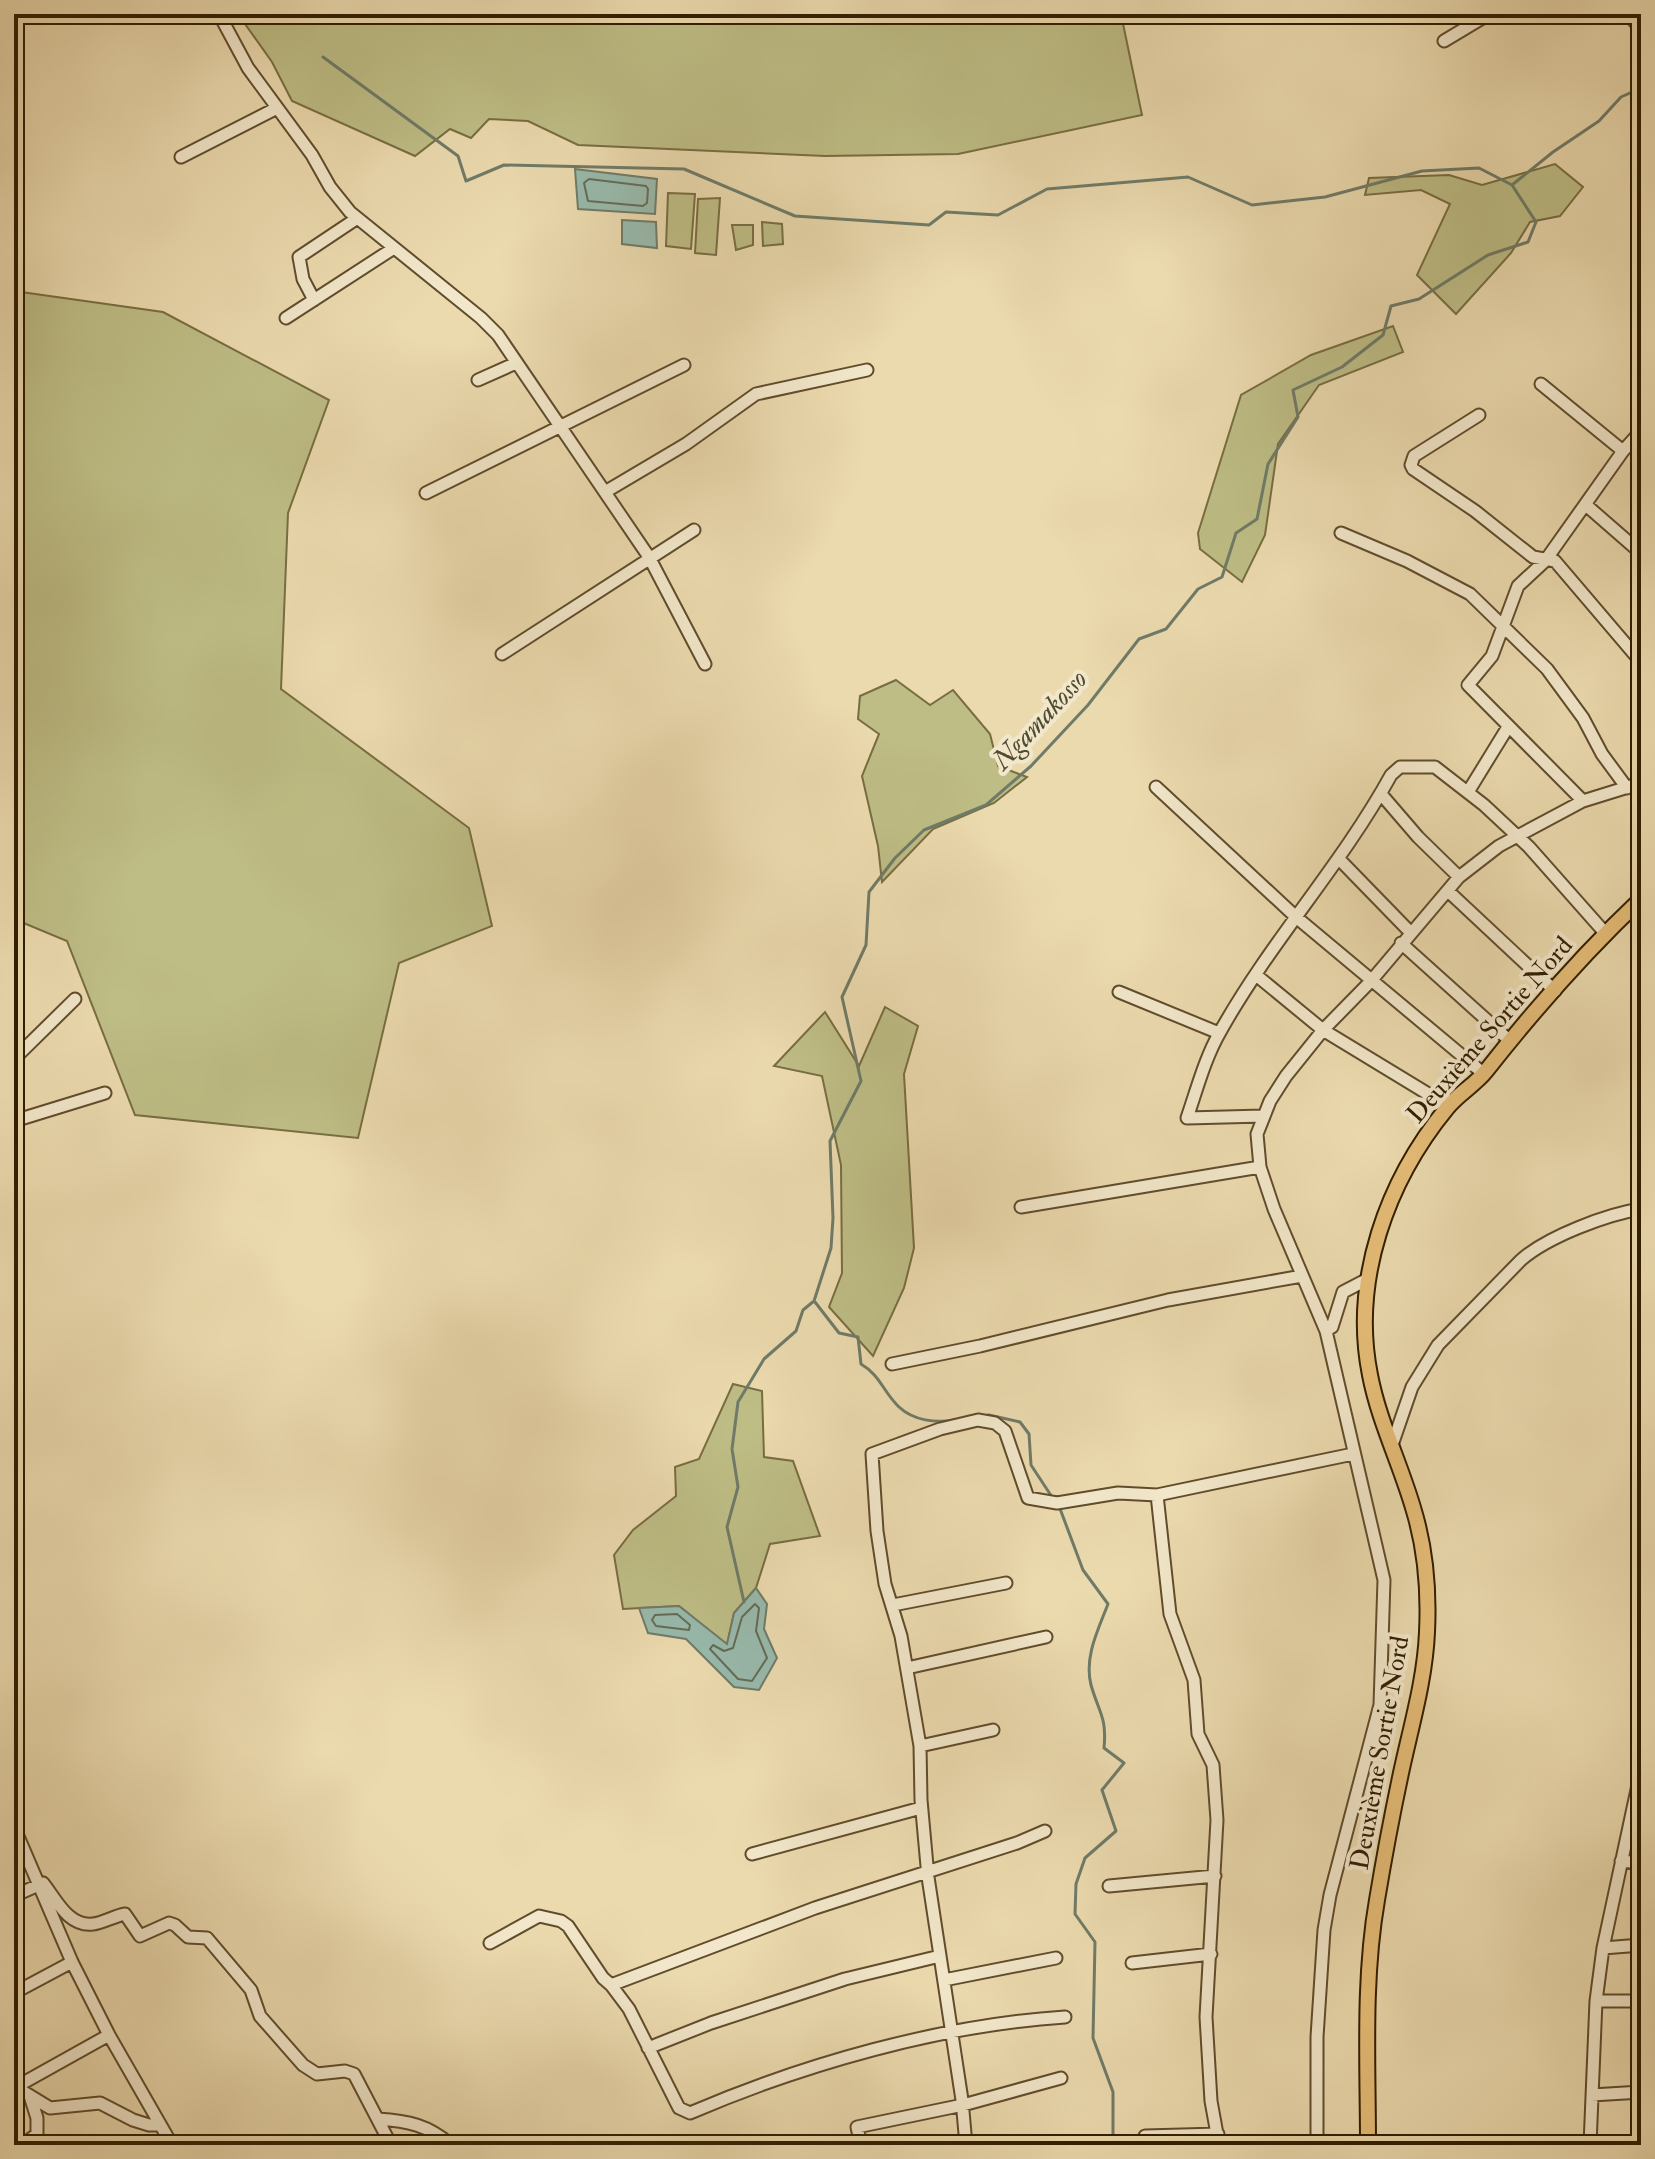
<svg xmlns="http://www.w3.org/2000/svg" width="1655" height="2159" font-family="'IM FELL Double Pica',serif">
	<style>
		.green { fill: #bebd85; stroke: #786d42; stroke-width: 2 }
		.water { fill: #98baad; stroke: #6f7b68; stroke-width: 2 }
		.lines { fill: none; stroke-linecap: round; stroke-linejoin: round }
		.shore { stroke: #646c56; stroke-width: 2 }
		.stream { stroke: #6f7b68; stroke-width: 3 }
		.minor-casing { stroke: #604c2c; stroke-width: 15 }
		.major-casing { stroke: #311d00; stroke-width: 18 }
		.minor { stroke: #f2e7ca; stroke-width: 11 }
		.major { stroke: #e6bd77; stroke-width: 14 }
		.labels { text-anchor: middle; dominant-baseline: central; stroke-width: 8; stroke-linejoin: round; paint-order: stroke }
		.street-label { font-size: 26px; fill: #311d00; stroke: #f2e7ca }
		.water-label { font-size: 28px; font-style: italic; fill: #504c34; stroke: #f2e7ca }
	</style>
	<rect width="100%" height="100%" fill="#ebdaae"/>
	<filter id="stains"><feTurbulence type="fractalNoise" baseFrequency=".0025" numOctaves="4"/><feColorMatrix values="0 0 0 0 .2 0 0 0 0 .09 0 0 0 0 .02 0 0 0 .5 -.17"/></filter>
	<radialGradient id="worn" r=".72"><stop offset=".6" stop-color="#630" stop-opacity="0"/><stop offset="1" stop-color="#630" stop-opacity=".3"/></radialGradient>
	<path class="green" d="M238 14H1121L1142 115 958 154 825 156 578 145 528 121 489 119 471 138 450 129 415 156 292 101 272 62Z
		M1555 164 1583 187 1560 216 1530 222 1511 253 1456 314 1417 275 1450 204 1421 190 1365 195 1369 178 1449 175 1482 185Z
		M668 193 695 194 691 249 666 246Z
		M720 198 716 255 695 253 698 199Z
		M762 222 782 224 783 244 763 246Z
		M732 225H753V245L736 250Z
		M14 291 163 312 329 400 288 513 281 689 469 828 492 926 399 963 358 1138 135 1115 67 941 14 919Z
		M1393 326 1403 352 1319 385 1278 444 1265 535 1242 582 1200 549 1198 533 1241 395 1311 355Z
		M896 680 930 705 953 690 990 734 998 766 1027 777 994 803 933 829 882 882 878 846 862 776 879 734 858 719 860 696Z
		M885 1007 918 1026 904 1074 914 1248 904 1288 873 1356 829 1307 842 1273 841 1165 822 1076 774 1066 825 1012 859 1066Z
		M733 1384 762 1391 764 1457 793 1461 820 1536 770 1544 756 1588 734 1613 727 1645 679 1606 623 1609 614 1555 633 1530 676 1496 675 1467 699 1459Z"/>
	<path class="water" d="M575 169 657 179 655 214 578 209Z
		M622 220 656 222 657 248 622 244Z
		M756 1588 767 1604 764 1629 777 1658 759 1690 734 1687 686 1639 648 1633 639 1608 679 1606 727 1644 734 1613Z"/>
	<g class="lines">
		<path class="shore" d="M589 179 646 186 648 189 647 203 643 206 588 201 584 183Z
			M755 1604 759 1608 756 1631 767 1658 752 1681 738 1679 710 1649 713 1645 724 1651 733 1648 742 1617Z
			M677 1614 690 1625 689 1630 656 1626 652 1620 655 1615Z"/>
		<path class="stream" d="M323 57 458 156 466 181 504 165 684 169 795 216 929 225 946 212 998 215 1047 189 1188 177 1252 205 1325 197 1422 171 1479 168 1512 185
			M815 1302 839 1333 858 1337 861 1364C880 1375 884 1393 899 1407 914 1421 936 1423 954 1420
			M982 1416 989 1415 1020 1422 1029 1434 1031 1465 1052 1497
			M1059 1506 1083 1570 1108 1604C1098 1630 1084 1657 1091 1685 1099 1713 1107 1717 1104 1748L1124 1763 1102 1790 1116 1831 1085 1858 1076 1884 1075 1914 1095 1942 1093 2038 1113 2092V2145
			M744 1602 727 1527 738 1487 732 1449 738 1402 764 1359 796 1331 803 1310 814 1301 831 1248 833 1218 830 1141 861 1081 842 997 866 945 869 892 895 858 924 830 986 805 1031 766 1088 705 1139 639 1166 629 1198 589 1222 577 1236 533 1257 519 1268 464 1298 417 1293 390 1342 367 1383 335 1391 306 1419 299 1488 255 1528 242 1536 222 1512 185 1553 152 1599 121 1621 97 1641 88"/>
		<g class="minor-casing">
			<path id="minor" d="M219 14 248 68 312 155 330 187 350 212 481 318 498 335 649 557 705 664
				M1628 14 1641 29
				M1444 41 1489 14
				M181 157 277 108
				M314 300 303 279 299 257 356 219
				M286 318 394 248
				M478 380 516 363
				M1541 384 1623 451
				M1479 415 1414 456 1411 465 1413 469 1475 511 1533 557 1555 561 1641 662
				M605 492 686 444 756 394 867 370
				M426 493 684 365
				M1586 505 1641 553
				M1341 533 1407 561 1470 594 1547 669 1583 718 1602 754 1627 788
				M502 654 694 530
				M1156 787 1296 917 1484 1074
				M1468 792 1508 727
				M1381 794 1418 837 1459 877
				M1583 801 1468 685 1492 656 1518 586 1545 561 1623 451 1641 431
				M1339 859 1410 932
				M1448 891 1555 991
				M1401 943 1510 1041
				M1256 975 1323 1030 1448 1106
				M1119 992 1219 1033
				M14 1059 75 999
				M1263 1116 1187 1118C1197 1089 1205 1058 1220 1032 1270 942 1341 866 1391 775L1400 767H1435L1484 805 1529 847 1606 934
				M14 1121 105 1093
				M14 1129 17 1146 14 1165
				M1021 1207 1260 1167
				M1326 1331 1332 1327 1343 1292 1368 1279
				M892 1364 980 1346 1168 1300 1302 1276
				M1392 1445 1412 1387 1438 1345 1521 1260C1547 1237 1607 1214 1641 1209
				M1157 1495 1353 1454
				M893 1605 1006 1583
				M907 1668 1046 1637
				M920 1746 993 1730
				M14 1827 72 1962 109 2035 172 2145
				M752 1854 921 1808
				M1621 1861 1641 1863
				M1109 1886 1215 1876
				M14 1896 43 1883C56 1899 68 1927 93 1924 103 1923 114 1916 125 1914L140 1936 169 1923 175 1925 188 1937 207 1938 251 1990 260 2016 303 2065 317 2074 345 2071 354 2074 391 2145
				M490 1943 539 1916 561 1921 568 1926 603 1978 611 1985 815 1908 1017 1843 1045 1831
				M1603 1948 1641 1945
				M1132 1963 1211 1954
				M944 1980 1056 1958
				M611 1985 629 2009 679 2108 690 2113C804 2064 941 2025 1065 2017
				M14 1993 72 1962
				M1596 2001H1641
				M648 2048 711 2023 845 1979 940 1956
				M14 2086 50 2108 100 2103 133 2120 149 2125H160
				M14 2088 109 2035
				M1592 2095 1641 2092
				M378 2119C408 2121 428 2125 451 2145
				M1145 2136 1218 2134
				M14 2144 28 2141 37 2134V2118L30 2096
				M861 2145 857 2127 963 2105 1061 2078
				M966 2145 962 2100 928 1877 921 1800 920 1746 901 1636 885 1584 877 1531 872 1454 940 1429 978 1420 995 1423 1005 1431 1028 1498 1057 1503 1118 1493 1157 1495 1170 1614 1194 1680 1198 1734 1213 1765 1217 1820 1206 2017 1211 2101 1219 2145
				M1317 2145V2037L1324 1930 1330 1895 1380 1705 1384 1580 1326 1331 1274 1209 1260 1167 1257 1134 1270 1101 1286 1076 1323 1030 1371 981 1459 877 1499 846 1583 801 1641 783
				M1590 2145 1596 2001 1603 1948 1641 1771"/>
		</g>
		<g class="major-casing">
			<path id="major" d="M1368 2145C1368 2064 1363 1980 1377 1900 1384 1858 1392 1815 1401 1773 1411 1726 1425 1680 1427 1632 1429 1591 1426 1551 1414 1511 1401 1465 1379 1422 1370 1375 1351 1280 1387 1181 1447 1108 1458 1094 1475 1085 1486 1071 1534 1010 1585 952 1641 899"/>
		</g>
		<use href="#minor" class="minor"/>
		<use href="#major" class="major"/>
	</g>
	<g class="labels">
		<g class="street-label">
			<text transform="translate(1490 1030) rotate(-49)">Deuxième Sortie Nord</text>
			<text transform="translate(1380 1753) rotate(-80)">Deuxième Sortie Nord</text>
		</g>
		<g class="water-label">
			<text transform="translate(1040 720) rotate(-47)">Ngamakosso</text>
		</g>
	</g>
	<rect width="1655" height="2159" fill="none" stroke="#ebdaae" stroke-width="48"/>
	<rect x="16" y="16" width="1623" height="2127" fill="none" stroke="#311d00" stroke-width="4"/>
	<rect x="24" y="24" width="1607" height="2111" fill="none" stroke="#311d00" stroke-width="2"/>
	<rect width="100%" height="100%" filter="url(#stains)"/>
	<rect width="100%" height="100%" fill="url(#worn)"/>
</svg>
